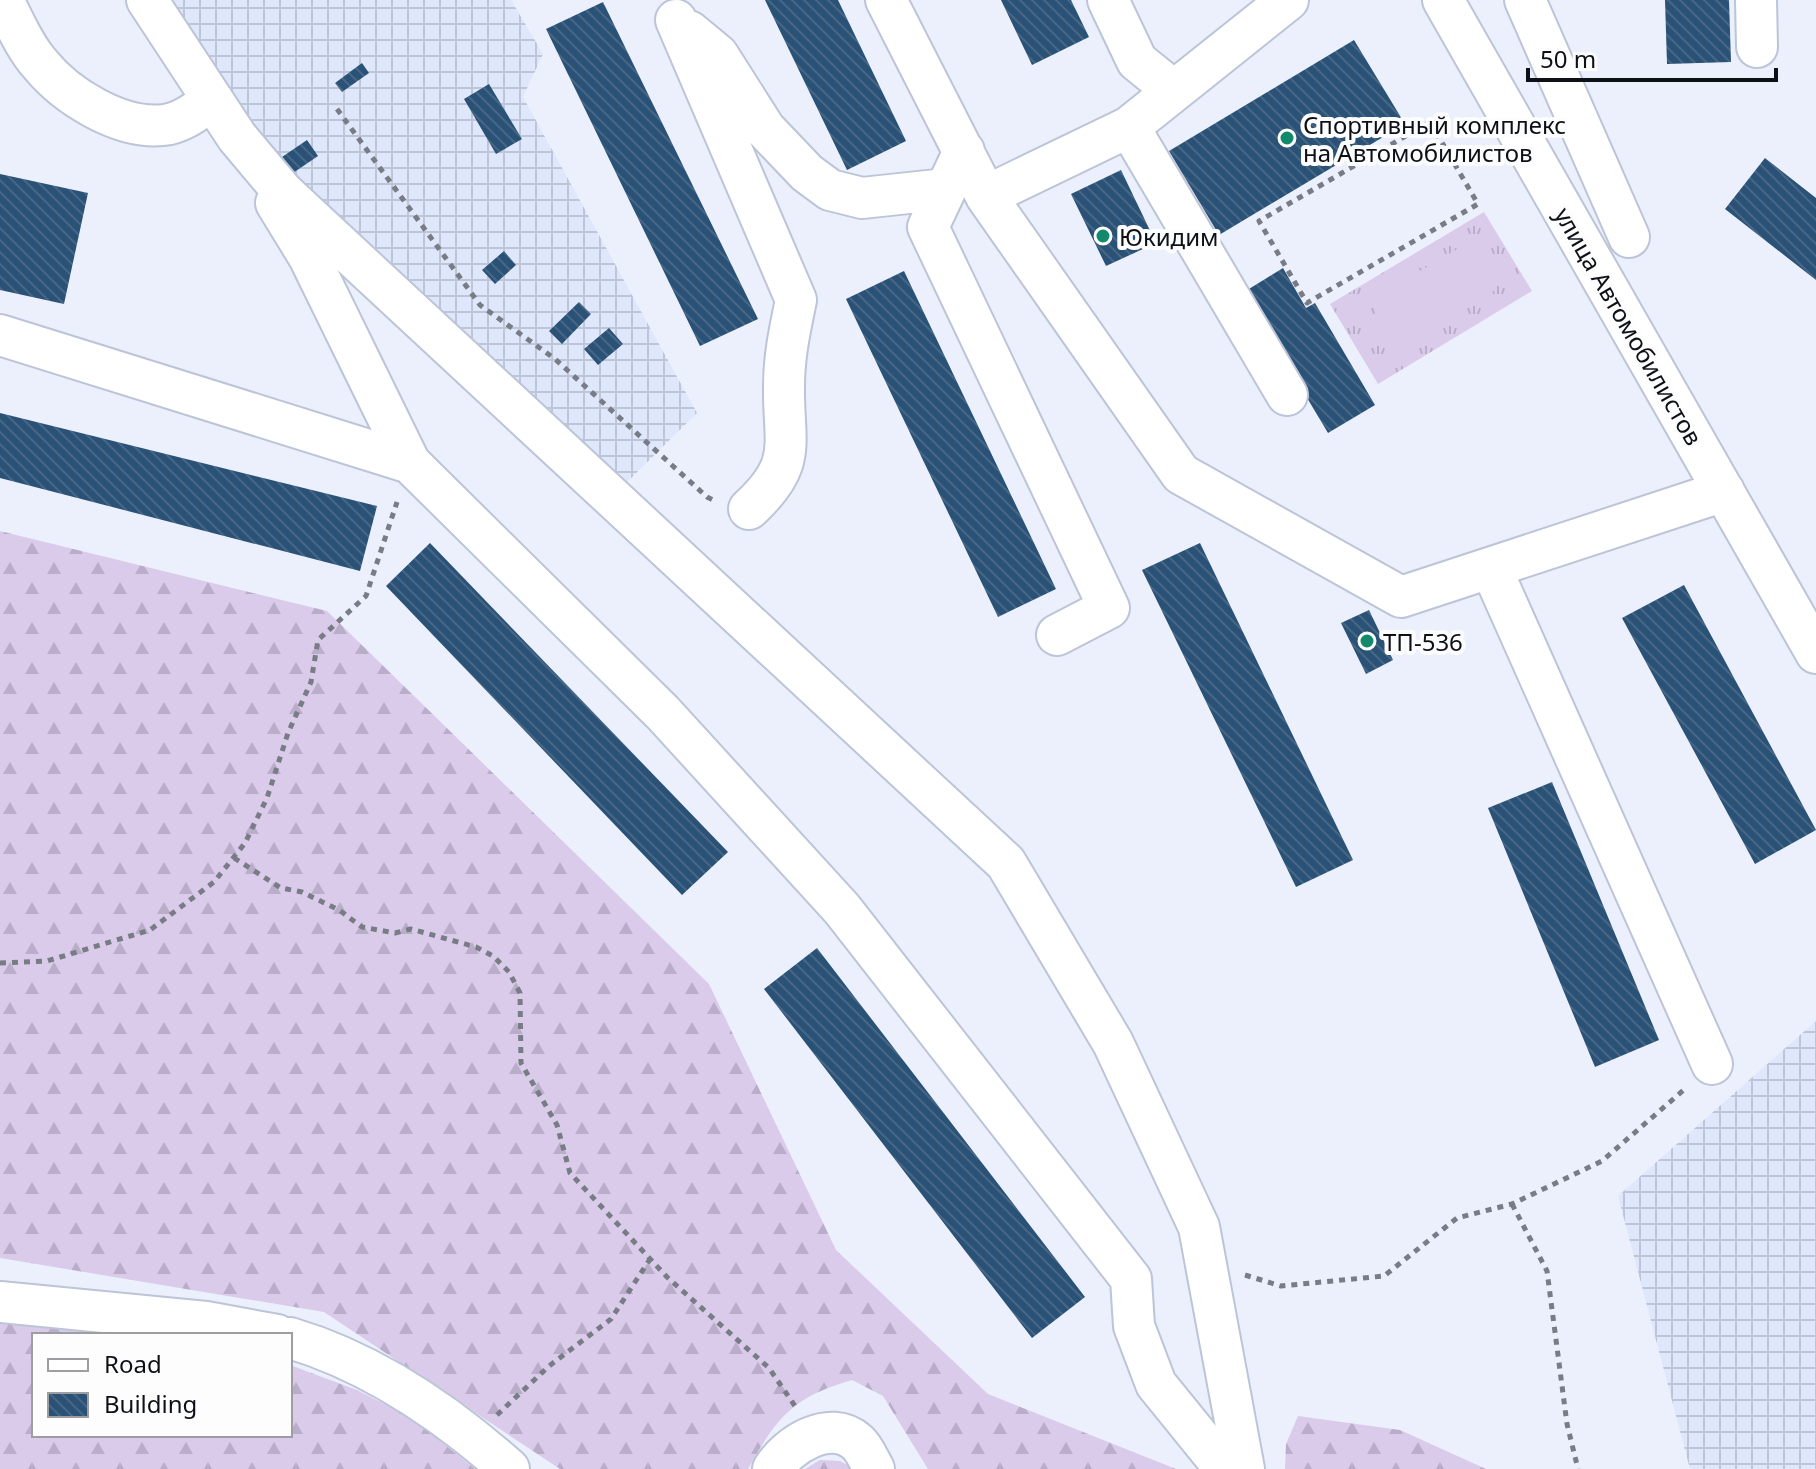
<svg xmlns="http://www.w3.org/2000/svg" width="1816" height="1469" font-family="'Noto Sans',sans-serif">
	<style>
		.industrial { fill: url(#industrial-grid) }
		.grass { fill: url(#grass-tufts) }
		.forest { fill: url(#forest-firs) }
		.park { fill: #dacbeb }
		.building { fill: url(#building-back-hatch) }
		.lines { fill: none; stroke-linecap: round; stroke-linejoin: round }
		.minor-casing { stroke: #bcc4d7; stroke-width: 44 }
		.path { stroke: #787c85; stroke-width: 5; stroke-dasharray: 6 6; stroke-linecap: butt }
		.minor { stroke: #fff; stroke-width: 40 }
		.poi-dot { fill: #13896b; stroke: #fdfdfd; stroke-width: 3 }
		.labels { text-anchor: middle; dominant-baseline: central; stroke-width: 8; stroke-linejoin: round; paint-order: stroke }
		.poi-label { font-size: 24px; fill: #0d1016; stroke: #fdfdfd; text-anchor: start }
		.street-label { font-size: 24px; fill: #0d1016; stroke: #fdfdfd }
	</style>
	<defs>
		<pattern id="industrial-grid" width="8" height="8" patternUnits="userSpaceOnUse" patternTransform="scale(2)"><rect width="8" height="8" fill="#dee7fc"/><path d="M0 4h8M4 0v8" fill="none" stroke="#bdc5d7"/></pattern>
		<pattern id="grass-tufts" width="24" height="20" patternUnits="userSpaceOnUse" patternTransform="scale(2)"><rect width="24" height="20" fill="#dacbeb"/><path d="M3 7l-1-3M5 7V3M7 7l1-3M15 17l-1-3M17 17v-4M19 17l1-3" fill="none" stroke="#baadc9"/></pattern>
		<pattern id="forest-firs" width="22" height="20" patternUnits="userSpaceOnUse" patternTransform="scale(2)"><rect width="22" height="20" fill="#dacbeb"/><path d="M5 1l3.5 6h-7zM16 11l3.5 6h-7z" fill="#baadc9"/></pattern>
		<pattern id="building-back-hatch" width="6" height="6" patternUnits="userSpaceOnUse" patternTransform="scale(2)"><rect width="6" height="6" fill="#2a5277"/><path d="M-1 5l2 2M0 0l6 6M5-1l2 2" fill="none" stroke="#466684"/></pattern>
	</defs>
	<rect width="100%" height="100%" fill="#ebf0fc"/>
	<path class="industrial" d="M172 0H511L543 54 523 97 697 413 624 485 291 183Z
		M1816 1021V1469H1690L1618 1196Z"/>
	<path class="grass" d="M1484 212 1532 291 1378 384 1330 304Z"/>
	<path class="forest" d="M0 531 327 611 709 984 836 1250 988 1394 1176 1469H928L883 1396 852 1380C793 1397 777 1417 748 1469H560L324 1312 0 1258Z
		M0 1315 178 1335H34V1435H290V1365L357 1390 412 1418 475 1469H0Z
		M1298 1416 1400 1430 1486 1469H1285L1286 1444Z
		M820 1460 840 1461 855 1469H805Z"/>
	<path class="park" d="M1469 242 1497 289 1397 349 1369 301Z"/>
	<path class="building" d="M765 0H838L906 141 847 170Z
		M1001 0H1071L1089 37 1032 65Z
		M1665 0H1729L1731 62 1667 64Z
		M603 2 758 319 700 346 546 29Z
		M1354 40 1405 124 1219 235 1169 151Z
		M362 63 369 73 342 92 335 83Z
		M489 84 522 139 496 154 464 99Z
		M307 140 318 156 293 173 282 157Z
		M1765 158 1816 198V280L1725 209Z
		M1121 170 1156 243 1106 266 1071 194Z
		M0 174 88 193 64 304 0 290Z
		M504 251 516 265 495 284 482 270Z
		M1283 268 1306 308 1315 303 1375 405 1328 433 1244 292Z
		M904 271 1056 589 998 617 846 299Z
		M579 302 591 314 562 344 549 331Z
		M609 328 623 344 598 365 584 349Z
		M0 413 377 506 360 571 0 478Z
		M430 543 728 852 682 895 386 586Z
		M1200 543 1353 860 1296 887 1142 570Z
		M1684 585 1816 830 1755 864 1622 618Z
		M1369 610 1393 660 1366 674 1341 623Z
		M1552 782 1659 1040 1595 1067 1488 808Z
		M817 948 1085 1297 1032 1338 764 989Z"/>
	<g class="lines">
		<g class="minor-casing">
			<path id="minor" d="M3 0C14 21 24 46 40 64 66 96 120 130 164 125 182 123 198 110 213 100
				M147 0 237 137 284 193 1006 863 1113 1043 1199 1227 1244 1469
				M886 0 986 196 1181 474 1401 597 1724 491
				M1108 0 1137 61 1174 91
				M1443 0 1816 653
				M1525 0 1629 237
				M1756 0 1757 47
				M676 20 796 300C790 329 784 356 784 386 783 444 799 463 749 509
				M689 31 718 55 765 129 807 173 830 190 862 198 946 189
				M964 151 928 227 1109 608 1057 635
				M986 196 1129 127
				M276 203 309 257 410 463 663 713 842 909 1131 1279 1134 1326 1156 1384 1225 1469
				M0 335 410 463
				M1287 395 1129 127 1288 0
				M1491 568 1712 1064
				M0 1302 206 1322 277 1335
				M290 1338C371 1362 446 1413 509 1469
				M773 1469C788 1445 830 1418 857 1442 864 1448 869 1460 874 1469"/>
		</g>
		<path class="path" d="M337 109 480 305 555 359 707 497 717 502
			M1430 122 1478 204 1307 303 1259 221Z
			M234 858 281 888 302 892 339 910 362 927 395 933 411 929 476 947 493 956 509 972 520 993 521 1063 557 1125 570 1173 667 1277 769 1368 795 1406
			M0 963 47 961 150 930 214 882 245 843 267 798 288 733 311 682 318 640 366 596 397 502
			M1512 1204 1547 1271 1567 1424 1578 1469
			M1245 1275 1281 1286 1384 1276 1457 1218 1512 1204 1602 1161 1686 1088
			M497 1415 549 1366 611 1319 650 1259"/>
		<use href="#minor" class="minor"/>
	</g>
	<g class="poi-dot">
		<circle cx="1287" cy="138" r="8"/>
		<circle cx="1103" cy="236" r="8"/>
		<circle cx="1367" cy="641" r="8"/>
	</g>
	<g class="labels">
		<g class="poi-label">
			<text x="1303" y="124">Спортивный комплекс<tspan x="1303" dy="28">на Автомобилистов</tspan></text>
			<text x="1119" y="236">Юкидим</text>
			<text x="1383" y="641">ТП-536</text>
		</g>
		<g class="street-label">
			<text transform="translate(1629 326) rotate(60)">улица Автомобилистов</text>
		</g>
	</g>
	<rect x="32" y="1333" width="260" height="104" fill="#fdfdfd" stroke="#9d9ea1" stroke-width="2"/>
	<rect x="48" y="1359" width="40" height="12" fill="#ffffff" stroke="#9d9ea1" stroke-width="2"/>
	<text x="104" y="1373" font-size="24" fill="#0d1016">Road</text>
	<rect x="48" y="1393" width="40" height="24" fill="url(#building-back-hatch)" stroke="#9d9ea1" stroke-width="2"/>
	<text x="104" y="1413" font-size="24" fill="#0d1016">Building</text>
	<path d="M1528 68v12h248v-12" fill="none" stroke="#0d1016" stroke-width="4"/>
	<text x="1540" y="68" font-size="24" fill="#0d1016" stroke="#fdfdfd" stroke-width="6" paint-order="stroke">50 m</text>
</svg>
